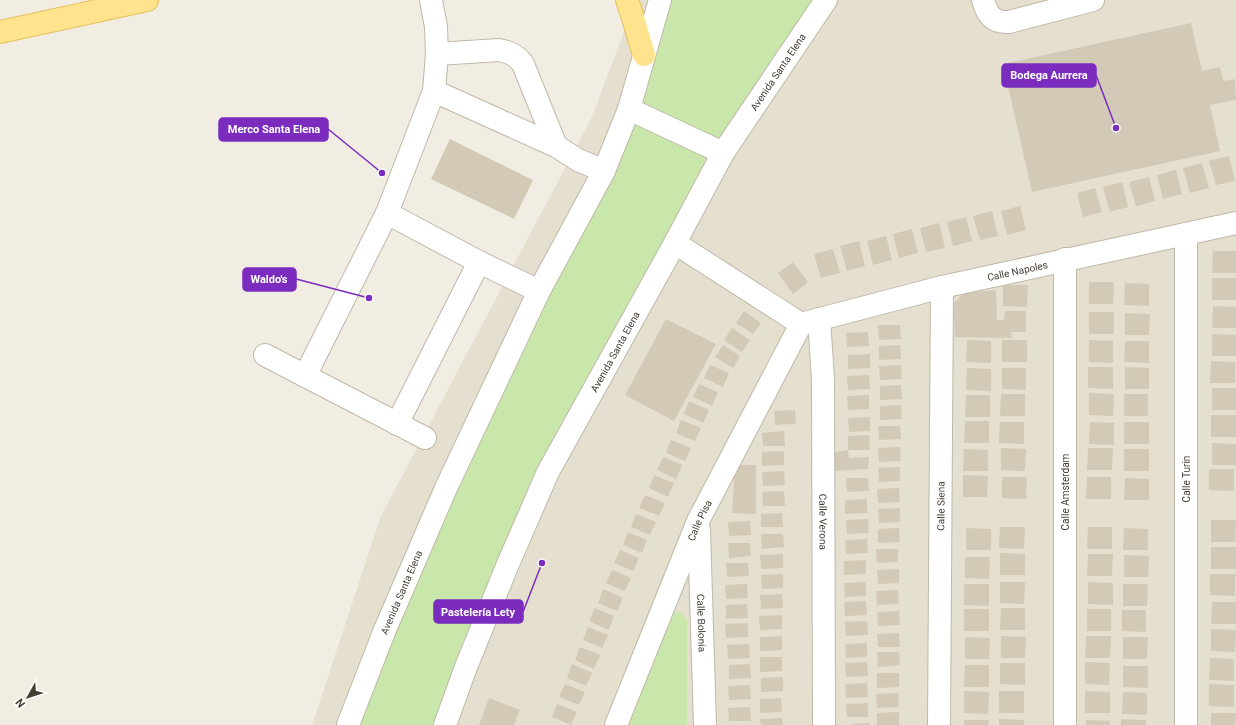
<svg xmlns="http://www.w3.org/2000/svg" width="1236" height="725" font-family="Roboto,sans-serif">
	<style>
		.residential { fill: #e5dfd0 }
		.green { fill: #c9e7aa }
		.building { fill: #d3c9b7 }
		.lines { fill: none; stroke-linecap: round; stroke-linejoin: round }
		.minor-casing { stroke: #bfb8a8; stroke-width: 24 }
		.major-casing { stroke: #e4c15d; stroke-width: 24 }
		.minor { stroke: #fff; stroke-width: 22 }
		.major { stroke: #ffe38d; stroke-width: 22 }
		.labels { text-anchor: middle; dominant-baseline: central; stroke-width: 3; stroke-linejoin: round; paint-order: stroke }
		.street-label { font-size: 10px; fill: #433d33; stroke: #fff }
		.leader { fill: none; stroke: #7b2cbf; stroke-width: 1.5 }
		.callout-dot { fill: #7b2cbf; stroke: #fff; stroke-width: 1.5 }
		.callout { fill: #7b2cbf; stroke: #7b2cbf; stroke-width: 1.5 }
		.callout-label { font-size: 11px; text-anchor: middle; font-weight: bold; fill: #fff }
	</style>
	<rect width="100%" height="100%" fill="#f1ede2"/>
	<path class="residential" d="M636 0H1236V725H312L381 516 592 117Z"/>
	<path class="green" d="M660 0H826L723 153 548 472 445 725H348L604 171Z
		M673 612 682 613 687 620V725H624L669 613Z"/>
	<path class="building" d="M1191 23 1202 71 1220 67 1223 81 1235 79 1236 100 1210 105 1220 151 1032 192 1003 64Z
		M450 139 533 180 514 219 431 179Z
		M1229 156 1235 181 1216 185 1209 161Z
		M1202 163 1209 188 1190 193 1183 168Z
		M1176 170 1182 194 1163 199 1157 175Z
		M1149 177 1155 201 1136 206 1129 182Z
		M1122 182 1128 207 1110 212 1103 187Z
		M1095 188 1102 212 1083 217 1077 193Z
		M1020 206 1026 230 1007 235 1001 211Z
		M992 211 998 236 980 240 973 216Z
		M966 217 972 241 953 246 947 222Z
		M939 223 945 248 926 252 920 228Z
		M912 229 918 253 899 258 893 234Z
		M886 236 892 260 873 265 867 241Z
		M859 241 865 266 847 271 840 246Z
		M833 249 840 273 821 278 814 254Z
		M1213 251H1236V273H1212Z
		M793 262 808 282 793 294 778 273Z
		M1212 278H1236V300H1212Z
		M1089 282H1114L1113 304H1089Z
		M1125 283 1149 284V306L1124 305Z
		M1003 285H1028L1027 307 1003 306Z
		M996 290 997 320H1004L1005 311H1026V332H1010L1013 338 955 337 953 304 964 293Z
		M1213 306 1236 307V328H1212Z
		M744 311 761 323 753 334 736 323Z
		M1089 312H1114V334H1089Z
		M1125 313 1150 314 1149 335H1125Z
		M666 319 716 344 674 421 625 395Z
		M878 325H900L901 339 879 340Z
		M732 328 750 340 742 352 724 340Z
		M868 332 869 346 847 347 846 333Z
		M1212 334 1236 335V356H1212Z
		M967 340 991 341V363L966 362Z
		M1002 340H1027V362H1002Z
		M1089 340 1113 341V363L1089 362Z
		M1125 341H1149V363L1124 362Z
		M723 345 740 356 733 368 715 357Z
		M900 345 901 359 879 360V346Z
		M870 354V368L848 369V355Z
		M1211 361 1235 362V383H1210Z
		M710 365 729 373 723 387 704 378Z
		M901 365 902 379 880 380 879 366Z
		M1088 367H1113V389L1088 388Z
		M1125 367 1149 368V389H1125Z
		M967 368 991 369V391L966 390Z
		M1002 368H1026V390L1002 389Z
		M869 375 870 389 848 390 847 376Z
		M699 384 718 392 712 406 693 397Z
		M901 385 902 399 880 400V386Z
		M1212 388H1236V410H1212Z
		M1089 393 1114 394 1113 416 1089 415Z
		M1001 394H1025V416H1000Z
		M1124 394H1148V416H1124Z
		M869 395V409L848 410 847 396Z
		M966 395H990V417H965Z
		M689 401 709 410 703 423 684 414Z
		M901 405 902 419 880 420V406Z
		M795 410 796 424 775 425 774 411Z
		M1211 415H1236V437H1211Z
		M870 417V431L849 432 848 418Z
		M681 420 701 428 695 441 676 433Z
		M965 421H989V443H964Z
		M1000 422H1024V444L999 443Z
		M1090 422 1114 423V445L1089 444Z
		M1124 422H1149V444H1124Z
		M878 426H900L901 439 879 440Z
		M784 431 785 446H763L762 433Z
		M869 435 870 450H848L849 458 869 457 868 469 833 471 834 452 848 450V436Z
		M671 440 691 448 685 461 666 453Z
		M1212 443 1236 444V465H1212Z
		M900 447 901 461 879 462 878 448Z
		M1001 448 1026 449 1025 471 1001 470Z
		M1088 448H1113L1112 470H1087Z
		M964 449 988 450V471H963Z
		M1124 449H1149V471H1124Z
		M784 451V465L762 466V452Z
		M663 457 682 465 676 479 657 470Z
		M735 465H756V514L732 513Z
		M900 467V481L879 482 878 468Z
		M1209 469H1234V491L1209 490Z
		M784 471 785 485 763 486 762 472Z
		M654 475 674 483 668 497 649 488Z
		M963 475 988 476 987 497H963Z
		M1002 477H1027L1026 499 1002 498Z
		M1087 477H1111V499H1086Z
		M846 478H868L869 491 847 492Z
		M1125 478 1149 479V500H1124Z
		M899 488 900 502 878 503 877 489Z
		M784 491 785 506H763L762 492Z
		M645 495 665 503 659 516 639 508Z
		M867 499V513L845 514V500Z
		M900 508V522L879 523 878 509Z
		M782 513 783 527H761V514Z
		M636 514 656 522 650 535 631 527Z
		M868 519 869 533 847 534 846 520Z
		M1211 520H1236L1235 542H1211Z
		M750 521 751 535 729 536 728 522Z
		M1000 527H1025L1024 549 999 548Z
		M1088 527H1112V549H1087Z
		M899 528 900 542 878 543V529Z
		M966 528 991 529V550H966Z
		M1124 528 1148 529V550H1123Z
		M628 532 647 540 642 553 623 545Z
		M761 534H783L784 547 762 549Z
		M867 539 868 553 846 554 845 540Z
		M728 543H750L751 556 729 558Z
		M1211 547H1236V569H1211Z
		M876 549H898V562L877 563Z
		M620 550 639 558 633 571 614 563Z
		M1000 553 1025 554V575H1000Z
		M783 554V568L761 569 760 555Z
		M1088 554H1113L1112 576H1087Z
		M1124 555 1149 556 1148 577H1124Z
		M965 557H990L989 579 965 578Z
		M866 560V574L844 575V561Z
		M726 563H748L749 576 727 577Z
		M899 569V583L878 584 877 570Z
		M612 570 631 578 625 591 606 583Z
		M783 574V588L762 589 761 575Z
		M1210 574H1235V596L1210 595Z
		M866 582V596L845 597 844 583Z
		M1000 582H1025L1024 604 1000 603Z
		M1088 582 1113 583V605L1088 604Z
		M747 584 748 598 726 599 725 585Z
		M964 584H989V606L964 605Z
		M1123 584H1148L1147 606H1123Z
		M603 589 623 598 617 611 598 603Z
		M898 590 899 604 877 605 876 591Z
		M782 594 783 608 761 609 760 595Z
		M866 601 867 615 845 616 844 602Z
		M1212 602H1236V624H1211Z
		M747 604 748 618 726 619V605Z
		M595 608 614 616 609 630 589 621Z
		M1001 608H1025V630H1000Z
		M964 609H989V631H964Z
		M1087 609H1111V631H1087Z
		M1122 610H1146V632L1122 631Z
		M899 611 900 625 878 626 877 612Z
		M782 615V629L760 630 759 616Z
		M867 621 868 635 846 636 845 622Z
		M748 623V637L726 638 725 624Z
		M588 627 608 635 602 648 583 640Z
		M1211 629 1236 630 1235 652 1211 651Z
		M899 633 900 647H878L877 634Z
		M782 636V650L760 651V637Z
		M1001 636 1026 637 1025 658H1001Z
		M1086 636H1111L1110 658H1085Z
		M965 637 990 638 989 659H965Z
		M1123 637H1148L1147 659H1123Z
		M867 643V657L846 658 845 644Z
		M749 644 750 658 728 659 727 645Z
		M580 647 600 655 594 669 575 660Z
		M877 652H899L900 665 878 667Z
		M760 657H782V671L760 672Z
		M1210 658 1234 659V681L1209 680Z
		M867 662 868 676 846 677 845 663Z
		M1085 662 1110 663 1109 685 1085 684Z
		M1000 663H1025V685L1000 684Z
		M572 664 592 673 586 686 567 678Z
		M750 664 751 678 729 679V665Z
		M965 665H989V687H964Z
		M1123 666H1148V688L1123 687Z
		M877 673H899V687L877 688Z
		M783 677V691L761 692V678Z
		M867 683 868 697 846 698 845 684Z
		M565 684 585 692 579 705 559 697Z
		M1209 684 1234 685V707L1209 706Z
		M750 685 751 699 729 700 728 686Z
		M964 691 989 692 988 714 964 713Z
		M999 691H1024V713H999Z
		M1085 691 1110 692V713H1085Z
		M1123 692 1147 693V715L1122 714Z
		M898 693 899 707 877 708 876 694Z
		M489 698 520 710 514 725H479Z
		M781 698 782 712 760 713V699Z
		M868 703V717H847L846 704Z
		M557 704 577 712 571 725 552 717Z
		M750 707 751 721H729L728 708Z
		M899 712V725H877V713Z
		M1211 713H1236L1235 725H1211Z
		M782 718 783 725H761L760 719Z
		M999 719 1024 720V725H999Z
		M1121 719 1146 720V725H1121Z
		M964 720H989L988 725H964Z
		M1086 720 1110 721V725H1086Z
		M869 723V725H853V724Z"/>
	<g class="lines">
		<g class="minor-casing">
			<g id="minor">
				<path d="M983 0C987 15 993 23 1009 22L1093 0"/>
				<path d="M437 54 499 50C510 52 516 55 523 64L556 146"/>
				<path d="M434 91 556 146 578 160 604 171"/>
				<path d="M629 109 723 153"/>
				<path d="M387 213 479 262 539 291"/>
				<path d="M1186 234V725"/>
				<path d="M675 243 801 324"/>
				<path d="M1065 259V725"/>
				<path id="s1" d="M819 319 823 379 824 725"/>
				<path id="s2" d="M801 324 942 287 1236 223"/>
				<path d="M265 355 425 438"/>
				<path d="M305 376 387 213 434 91 437 54 436 27 431 0"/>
				<path d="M397 424 479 262"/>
				<path id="s3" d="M699 530 705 725"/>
				<path id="s4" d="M348 725 384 632 446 488 539 291 604 171 629 109 660 0"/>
				<path id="s5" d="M445 725 466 667 508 564 548 472 675 243 723 153 826 0"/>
				<path id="s6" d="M616 725 698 521 801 324"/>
				<path id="s7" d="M939 725 942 287"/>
			</g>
		</g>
		<g class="major-casing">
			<path id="major" d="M627 0 634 21 644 55
				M0 32 147 0"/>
		</g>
		<use href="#minor" class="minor"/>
		<use href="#major" class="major"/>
	</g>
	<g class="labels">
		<g class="street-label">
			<text stroke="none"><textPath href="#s5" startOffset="735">Avenida Santa Elena</textPath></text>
			<text stroke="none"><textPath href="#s2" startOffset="223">Calle Napoles</textPath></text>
			<text stroke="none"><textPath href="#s5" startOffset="411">Avenida Santa Elena</textPath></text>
			<text transform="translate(1186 479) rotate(-90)">Calle Turin</text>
			<text transform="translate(1065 492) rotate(-90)">Calle Amsterdam</text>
			<text stroke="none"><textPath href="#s7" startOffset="219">Calle Siena</textPath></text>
			<text stroke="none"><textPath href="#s6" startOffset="221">Calle Pisa</textPath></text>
			<text stroke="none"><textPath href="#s1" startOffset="203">Calle Verona</textPath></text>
			<text stroke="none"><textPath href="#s4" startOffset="143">Avenida Santa Elena</textPath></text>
			<text stroke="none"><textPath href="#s3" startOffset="93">Calle Bolonia</textPath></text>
		</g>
	</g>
	<path class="leader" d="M1116 128L1096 75M382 173L328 129M369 298L296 279M542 563L523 612"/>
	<g class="callout-dot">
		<circle cx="1116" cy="128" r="4"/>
		<circle cx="382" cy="173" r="4"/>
		<circle cx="369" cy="298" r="4"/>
		<circle cx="542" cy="563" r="4"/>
	</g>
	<g class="callout">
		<rect x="1002" y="64" width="94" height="23" rx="4"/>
		<rect x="219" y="118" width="109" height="23" rx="4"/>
		<rect x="243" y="268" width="53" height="23" rx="4"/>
		<rect x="434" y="600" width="89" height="23" rx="4"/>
	</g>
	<g class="callout-label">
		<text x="1049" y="79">Bodega Aurrera</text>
		<text x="274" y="133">Merco Santa Elena</text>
		<text x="269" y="283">Waldo's</text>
		<text x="478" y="616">Pastelería Lety</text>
	</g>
	<g transform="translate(28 697) rotate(231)" stroke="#ffffff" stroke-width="3" paint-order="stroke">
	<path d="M0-3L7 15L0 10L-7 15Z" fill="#433d33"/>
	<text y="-6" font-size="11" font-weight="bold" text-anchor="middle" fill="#433d33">N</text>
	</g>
</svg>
